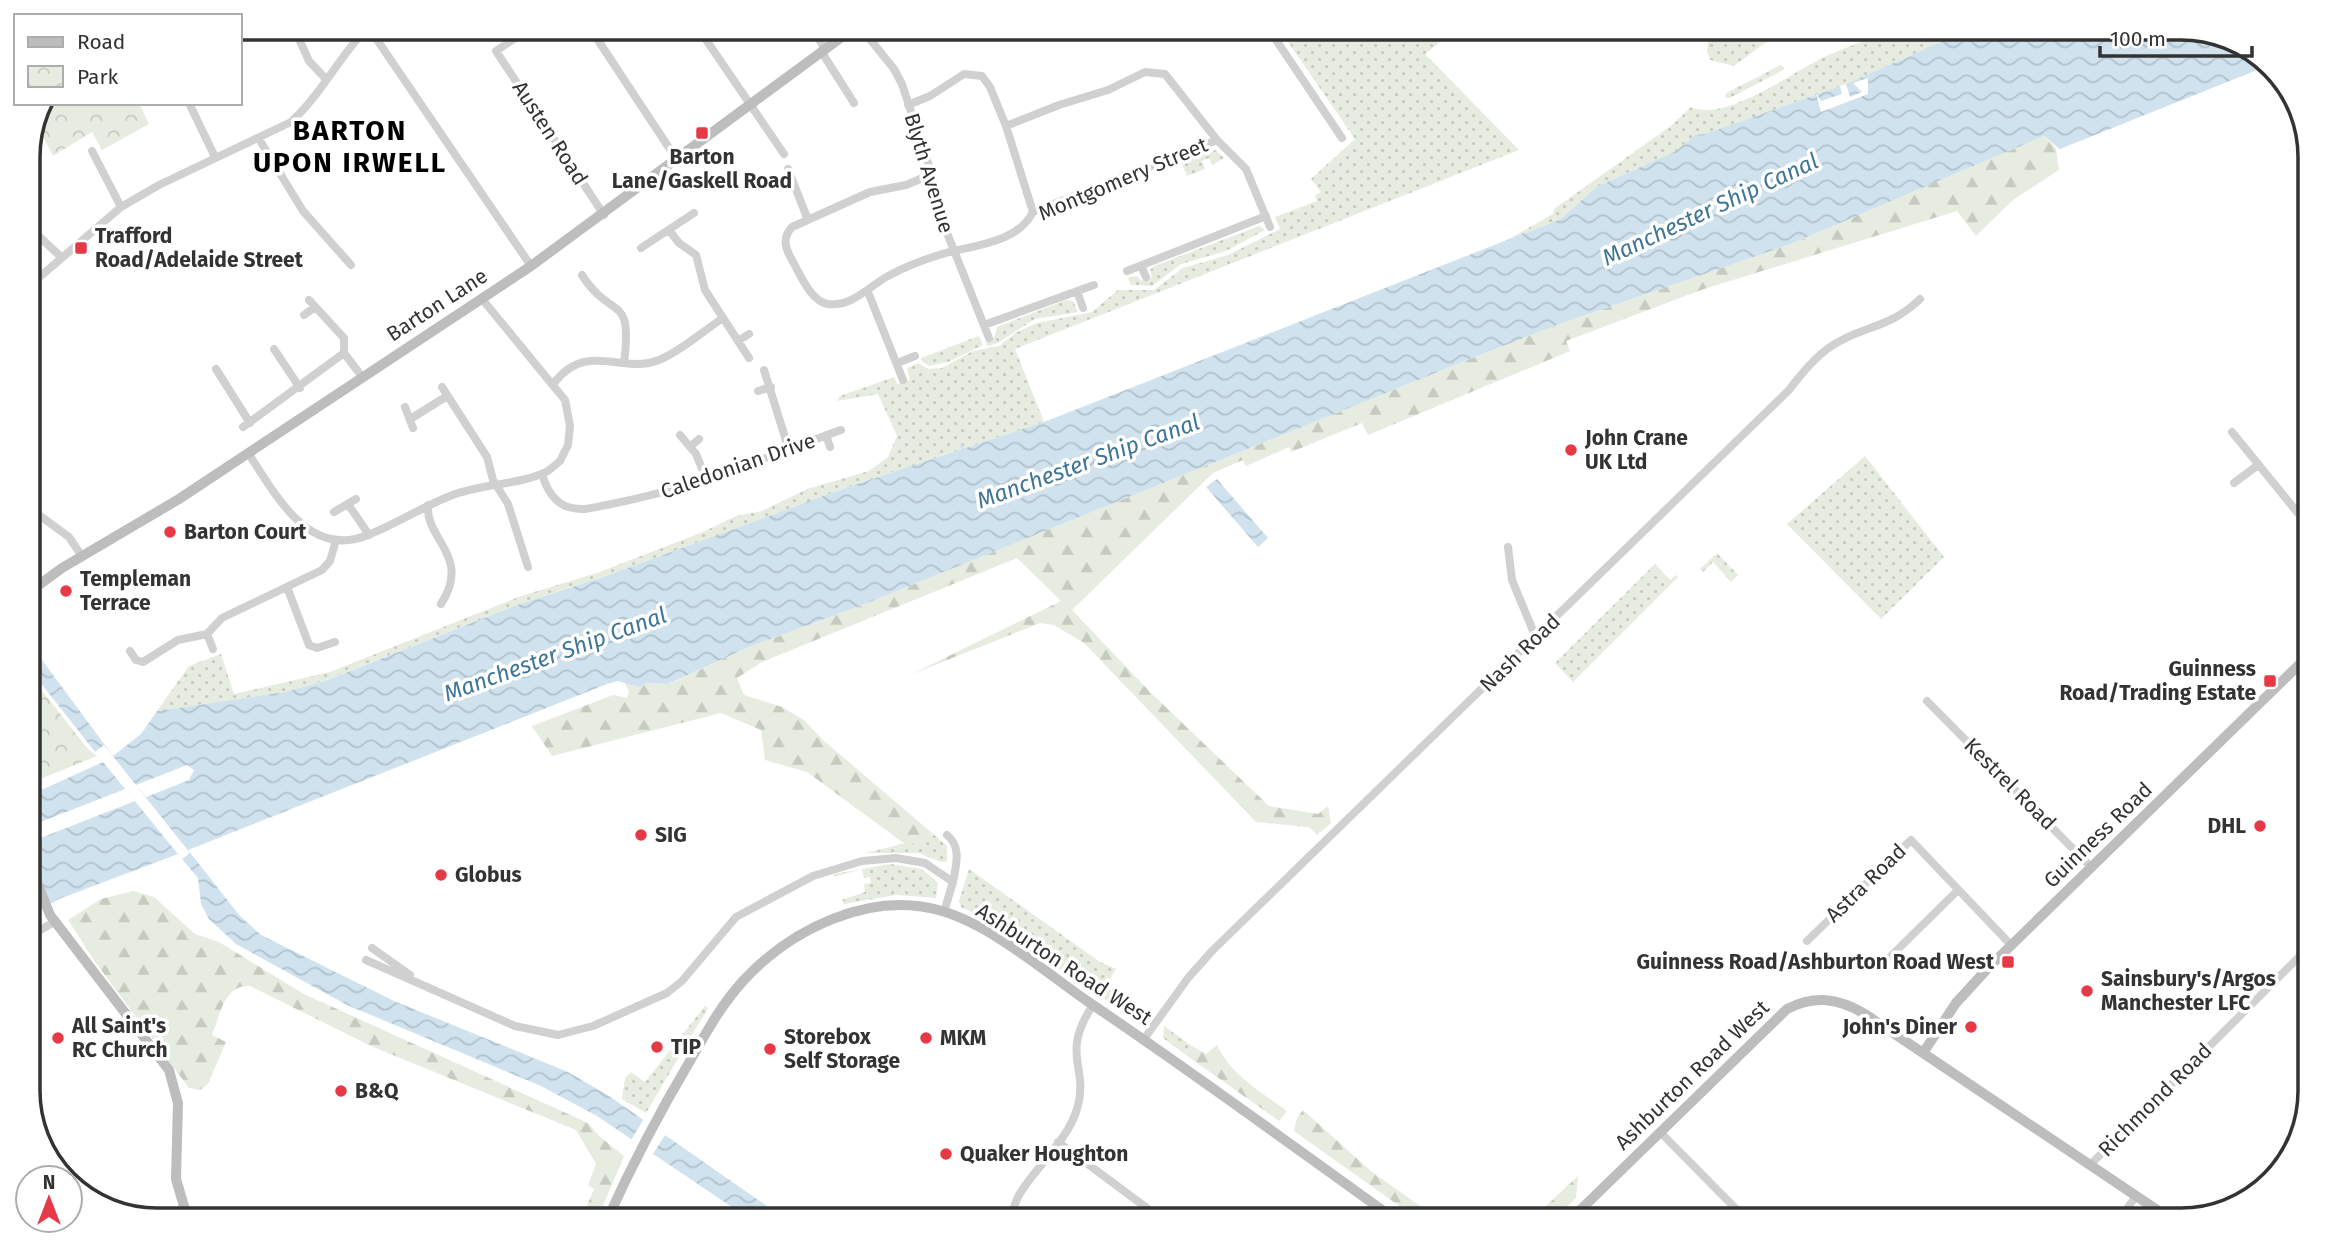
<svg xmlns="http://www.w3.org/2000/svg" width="2338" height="1248" font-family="'Fira Sans',sans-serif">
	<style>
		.grass { fill: url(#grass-dots) }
		.forest { fill: url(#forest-firs) }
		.park { fill: url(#park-crowns) }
		.water { fill: url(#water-waves); fill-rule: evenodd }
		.pier { fill: #fff }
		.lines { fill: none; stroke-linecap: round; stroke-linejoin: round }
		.stream { stroke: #cfe2ee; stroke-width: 2.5 }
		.street { stroke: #d0d0d0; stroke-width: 8 }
		.secondary { stroke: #bdbdbd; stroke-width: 10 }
		.poi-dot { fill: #e63946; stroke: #fff; stroke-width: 2.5 }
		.labels { text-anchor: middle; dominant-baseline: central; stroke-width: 7; stroke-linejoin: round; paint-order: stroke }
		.street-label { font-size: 21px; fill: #333; stroke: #fff }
		.poi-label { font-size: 21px; font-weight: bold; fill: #333; stroke: #fff; text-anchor: start }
		.water-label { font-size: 23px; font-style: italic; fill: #3f7597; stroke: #fff }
		.district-label { font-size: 28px; font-weight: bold; letter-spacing: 2px; fill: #000; stroke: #fff }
		.rim { fill: none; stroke: #333; stroke-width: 3.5 }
	</style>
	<defs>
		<pattern id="grass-dots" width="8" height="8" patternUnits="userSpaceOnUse" patternTransform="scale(1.75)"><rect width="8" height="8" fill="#e6ecdf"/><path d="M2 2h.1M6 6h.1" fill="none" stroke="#c6cbc0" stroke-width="1.8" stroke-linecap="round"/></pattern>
		<pattern id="forest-firs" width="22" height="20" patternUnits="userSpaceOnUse" patternTransform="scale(1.75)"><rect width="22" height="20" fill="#e6ecdf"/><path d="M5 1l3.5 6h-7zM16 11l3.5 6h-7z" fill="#c6cbc0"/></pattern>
		<pattern id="park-crowns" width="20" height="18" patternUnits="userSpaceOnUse" patternTransform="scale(1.75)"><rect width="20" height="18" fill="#e6ecdf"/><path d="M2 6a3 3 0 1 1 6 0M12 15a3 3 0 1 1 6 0" fill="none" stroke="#c6cbc0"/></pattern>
		<pattern id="water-waves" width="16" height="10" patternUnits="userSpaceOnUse" patternTransform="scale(1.75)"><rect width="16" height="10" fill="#cfe2ee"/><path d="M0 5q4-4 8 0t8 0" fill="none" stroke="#b2c2cd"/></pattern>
	</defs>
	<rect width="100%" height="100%" fill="#fff"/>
	<path class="grass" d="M1302 28H1458L1425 54 1519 150 1015 349 1044 422 845 488 603 577 517 605 326 680 285 692 157 711 189 666 221 654 234 694 330 672 521 596 597 573 703 532 736 516 762 511 807 489 869 471 888 457 897 436 878 394 837 401 840 396 894 377 897 384 910 380 907 368 918 363 928 369 942 368 973 351 999 346 1017 332 1037 323 1092 312 1118 290H1154L1183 268 1228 255 1280 229 1275 217 1317 201 1315 195 1321 192 1311 179 1355 139 1286 39Z
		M1710 28H1785L1734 66 1710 60 1707 51Z
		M1898 28H1972L1846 84 1705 134 1695 135 1676 151 1596 187 1561 219 1507 240 1553 214 1554 209 1672 125 1691 107C1725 123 1794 71 1826 56 1849 46 1874 37 1898 28Z
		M1781 65 1785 69 1730 98 1725 97 1726 93Z
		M1216 150 1224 158 1212 165 1209 158 1202 161 1205 169 1187 176 1182 163Z
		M1259 226 1265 230 1226 251 1181 264 1152 286 1131 285 1128 278 1137 276 1141 281 1152 277 1150 270 1154 266Z
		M1066 300 1073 301 1078 312 1035 319 998 343 987 346 986 342 994 338 997 327Z
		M979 336 983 345 948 362 929 366 922 361 921 358Z
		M1865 456 1944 557 1881 619 1787 524Z
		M1717 553 1738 575 1731 582 1713 562 1703 572 1700 569Z
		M1655 564 1670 580 1676 575 1678 577 1573 682 1555 663Z
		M932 833 947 846V861L941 862 919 853H866L910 842 922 849Z
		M890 864 922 869 938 883 936 898 896 895 844 904 842 900 865 892 864 884 871 883 870 877 864 878 862 869 834 877V874Z
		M969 869 1100 962 1116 969 1105 986 1148 1015 1136 1020 980 916 961 907 959 901Z
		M705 1006 708 1008 646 1113 622 1099 625 1078 631 1072 645 1082Z
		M1164 1026 1192 1046 1186 1055 1163 1038Z"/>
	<path class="forest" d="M2044 136 2056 148 2059 170 2013 200 1976 236 1957 211 1701 290 1566 341 1570 351 1368 435 1362 423 1291 452 1289 447 1246 466 1243 460 1213 473 1072 610 1151 693 1269 806 1318 814 1328 806 1331 823 1317 835 1309 827 1256 822 1084 643 1054 625 1040 623 910 675 1061 601 1017 558 762 662 737 678 744 695 782 707 804 720 823 740 932 833 923 850 910 842 905 844 807 772 765 760 761 730 721 713 552 756 532 726 613 695 627 698 629 691 624 682 640 687 647 683 669 684 749 647 862 605 1470 359 1557 325 1791 244Z
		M133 891 154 897 195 934 219 942 304 994 588 1123 599 1136 624 1156 597 1220H581L594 1189 588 1185 596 1164 576 1130 371 1046 250 986C224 984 220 1016 212 1035L226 1042 208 1084 200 1090 189 1088 96 963 68 920 101 899Z
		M1217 1045C1231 1075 1261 1092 1287 1111L1279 1121 1186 1055 1192 1046 1206 1054Z
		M1303 1110 1372 1172 1440 1220H1419L1294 1131 1297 1118Z
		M1578 1176 1576 1198 1553 1220H1522L1528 1214 1533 1218Z"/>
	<path class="park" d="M49 103H139L149 124 102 150 92 132 53 156 38 127Z
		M28 673 88 749 97 756 28 784Z"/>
	<path class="water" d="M1972 28H2181L2238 41 2267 66 2060 149 2044 136 1791 244 1557 325 1470 359 862 605 749 647 668 684 647 683 640 687 618 681 607 684 188 850 240 916 261 935 394 1001 568 1072 609 1096 787 1220H751L597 1116 541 1086 347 1005 236 944 209 919 201 904 198 878 178 854 59 899 28 916V843L135 801 125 789 28 827V796L103 762 28 667V641L113 756 141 734 157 711 285 692 327 680 517 605 603 577 845 488 1044 422 1507 240 1561 219 1596 187 1676 151 1695 135 1705 134 1846 84ZM187 765 194 770 189 780 146 797 136 785Z
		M1217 479 1268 538 1258 547 1206 487Z"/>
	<path class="pier" d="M1868 78V94L1821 112 1816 93 1821 101 1842 94 1840 86 1846 84 1850 97 1862 92 1853 83Z
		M104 745 190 853 182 859 95 752Z
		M645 1117 667 1132 651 1157 630 1142Z"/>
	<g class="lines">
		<path class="stream" d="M961 445 963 449"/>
		<path class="street" d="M294 28 309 61 325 78
			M369 28 531 266
			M530 28 496 51 604 215
			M590 28 677 160
			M698 28 784 154
			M812 28 825 49
			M861 28 894 69 902 84 935 184 941 218 989 338
			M1268 28 1342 138
			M821 51 854 103
			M189 103 215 157
			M908 105 930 96 964 74 982 76 990 87 1006 126 1033 212
			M1006 126 1059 105 1108 90 1145 72 1165 74 1217 140 1246 169 1270 227
			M259 139 303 211 351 265
			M92 151 121 207
			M788 169 808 220
			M932 174 906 185 870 192 792 227C782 238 785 248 792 260 800 274 811 302 828 304 853 307 870 285 890 275 905 267 923 260 939 255 970 245 1016 245 1033 212L1217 140
			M28 226 61 257
			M669 230 679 243 696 255 705 290 749 358
			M641 248 694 213
			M1141 266 1146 277
			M1127 271 1266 216
			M582 275C612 322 633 291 624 363
			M28 287 121 207 159 185 291 122C320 96 339 57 367 28
			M1077 291 1083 308
			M868 292 903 380
			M304 315 315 307
			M984 325 1094 285
			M738 341 749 334
			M274 349 300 388
			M344 353 363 378
			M897 363 915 356
			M216 369 250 423
			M764 370 789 450
			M554 383C587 340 621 375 659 360 681 351 703 331 723 318
			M442 387 487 457 493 480 508 504 528 567
			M758 391 771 387
			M405 407 413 428
			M412 418 447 396
			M243 427 344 353V338L309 300
			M2232 432 2310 528
			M680 435 696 454 707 481
			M826 435 830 447
			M691 446 699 439
			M248 453C275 493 308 560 368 535 396 524 422 507 450 496 481 483 518 486 548 471L560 461 568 445 570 426 565 400 482 299
			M542 474C546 488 554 502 568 507 584 512 600 506 616 503 694 488 766 457 841 430
			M2234 483 2258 465
			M348 504 369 535
			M428 505C425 540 472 556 441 604
			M28 507 69 537 81 555
			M334 512 356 499
			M1508 547 1512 580 1536 638
			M287 587 309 645 317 648 335 642
			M207 634 213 649
			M130 651 136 660 143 662 178 640 207 634 222 618 322 570 330 561 336 540
			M1927 701 2092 868
			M947 835C962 847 956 865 953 882
			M28 937 56 921
			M1807 941 1911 840 2012 946
			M372 948 410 975
			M366 960 515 1026 558 1035 593 1026 667 993 682 981 736 917 813 876 862 861 896 858 925 863 953 882 944 912
			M1886 961 1958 890
			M1144 1039 1188 978 1213 950 1789 390C1801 374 1814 358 1830 347 1862 325 1888 330 1920 299
			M1660 1132 1747 1220
			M1058 1142 1163 1220
			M2090 1165 2310 946
			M1009 1220C1013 1212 1015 1202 1019 1195 1036 1166 1067 1142 1077 1109 1090 1067 1059 1056 1093 1005
			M2119 1220 2136 1196"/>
		<path class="secondary" d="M28 593 62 568 179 499 531 266 854 28
			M28 860 50 915 169 1070 178 1103 176 1179 188 1220
			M1923 1053 1956 1003 1989 967 2310 654
			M607 1220C632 1165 659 1113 690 1061 706 1033 721 1005 743 981 791 929 870 890 942 911 993 926 1046 973 1090 1003 1194 1073 1294 1147 1396 1220
			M1570 1220 1787 1009C1815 995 1838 998 1865 1014L2172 1220"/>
	</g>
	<g class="poi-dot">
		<rect x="695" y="126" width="14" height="14" rx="3.5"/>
		<rect x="74" y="241" width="14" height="14" rx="3.5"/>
		<circle cx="1571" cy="450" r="7"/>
		<circle cx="170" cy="532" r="7"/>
		<circle cx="66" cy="591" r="7"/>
		<rect x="2263" y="674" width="14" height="14" rx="3.5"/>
		<circle cx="2260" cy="826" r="7"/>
		<circle cx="641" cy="835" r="7"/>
		<circle cx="441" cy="875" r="7"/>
		<rect x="2001" y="955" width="14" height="14" rx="3.5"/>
		<circle cx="2087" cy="991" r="7"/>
		<circle cx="1971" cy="1027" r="7"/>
		<circle cx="58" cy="1038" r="7"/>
		<circle cx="926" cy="1038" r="7"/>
		<circle cx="657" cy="1047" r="7"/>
		<circle cx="770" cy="1049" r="7"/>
		<circle cx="341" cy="1091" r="7"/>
		<circle cx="946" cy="1154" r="7"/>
	</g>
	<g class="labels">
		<g class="street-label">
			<text transform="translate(550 133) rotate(57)">Austen Road</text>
			<text transform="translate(929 173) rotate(73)">Blyth Avenue</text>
			<text transform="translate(1123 179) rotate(-23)">Montgomery Street</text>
			<text transform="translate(437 305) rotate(-33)">Barton Lane</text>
			<text transform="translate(738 466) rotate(-19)">Caledonian Drive</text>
			<text transform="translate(1520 653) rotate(-44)">Nash Road</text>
			<text transform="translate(2010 784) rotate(45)">Kestrel Road</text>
			<text transform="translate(2098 835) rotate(-44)">Guinness Road</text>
			<text transform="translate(1866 883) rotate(-44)">Astra Road</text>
			<text transform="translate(1064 964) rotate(33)">Ashburton Road West</text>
			<text transform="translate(1692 1075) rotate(-44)">Ashburton Road West</text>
			<text transform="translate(2155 1100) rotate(-45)">Richmond Road</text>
		</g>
		<g class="poi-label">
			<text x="702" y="157" text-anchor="middle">Barton<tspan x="702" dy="24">Lane/Gaskell Road</tspan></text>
			<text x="95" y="236">Trafford<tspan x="95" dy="24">Road/Adelaide Street</tspan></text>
			<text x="1585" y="438">John Crane<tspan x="1585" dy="24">UK Ltd</tspan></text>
			<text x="184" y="532">Barton Court</text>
			<text x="80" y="579">Templeman<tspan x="80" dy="24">Terrace</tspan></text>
			<text x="2256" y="669" text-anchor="end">Guinness<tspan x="2256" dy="24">Road/Trading Estate</tspan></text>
			<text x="2246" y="826" text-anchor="end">DHL</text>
			<text x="655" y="835">SIG</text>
			<text x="455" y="875">Globus</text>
			<text x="1994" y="962" text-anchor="end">Guinness Road/Ashburton Road West</text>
			<text x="2101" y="979">Sainsbury's/Argos<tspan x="2101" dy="24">Manchester LFC</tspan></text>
			<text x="72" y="1026">All Saint's<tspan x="72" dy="24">RC Church</tspan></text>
			<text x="1957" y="1027" text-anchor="end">John's Diner</text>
			<text x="784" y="1037">Storebox<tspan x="784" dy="24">Self Storage</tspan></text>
			<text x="940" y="1038">MKM</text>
			<text x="671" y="1047">TIP</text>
			<text x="355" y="1091">B&amp;Q</text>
			<text x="960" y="1154">Quaker Houghton</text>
		</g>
		<g class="water-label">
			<text transform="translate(1710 209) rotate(-25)">Manchester Ship Canal</text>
			<text transform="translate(1088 461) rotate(-20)">Manchester Ship Canal</text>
			<text transform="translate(555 654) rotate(-20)">Manchester Ship Canal</text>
		</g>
		<g class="district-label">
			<text x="350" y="130">BARTON<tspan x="350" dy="32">UPON IRWELL</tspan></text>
		</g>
	</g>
	<path d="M0 0H2338V1248H0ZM157 40H2181A117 117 0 0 1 2298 157V1091A117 117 0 0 1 2181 1208H157A117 117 0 0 1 40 1091V157A117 117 0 0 1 157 40Z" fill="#fff" fill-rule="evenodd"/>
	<path class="rim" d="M157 40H2181A117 117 0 0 1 2298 157V1091A117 117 0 0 1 2181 1208H157A117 117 0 0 1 40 1091V157A117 117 0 0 1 157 40Z"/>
	<rect x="14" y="14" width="228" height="91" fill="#ffffff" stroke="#adadad" stroke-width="2"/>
	<rect x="28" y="37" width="35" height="10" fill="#bdbdbd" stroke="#adadad" stroke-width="2"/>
	<text x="77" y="49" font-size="21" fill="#333333">Road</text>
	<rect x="28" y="66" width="35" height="21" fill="url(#park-crowns)" stroke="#adadad" stroke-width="2"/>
	<text x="77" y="84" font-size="21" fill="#333333">Park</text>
	<g transform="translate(49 1199)"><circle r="33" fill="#ffffff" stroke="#adadad" stroke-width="2"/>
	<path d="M0-5L12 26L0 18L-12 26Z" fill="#e63946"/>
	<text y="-10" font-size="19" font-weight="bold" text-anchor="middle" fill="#333333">N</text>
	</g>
	<path d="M2100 46v10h152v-10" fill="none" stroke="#333333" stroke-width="3.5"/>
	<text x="2110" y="46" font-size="21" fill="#333333" stroke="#ffffff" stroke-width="5" paint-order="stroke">100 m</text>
</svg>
